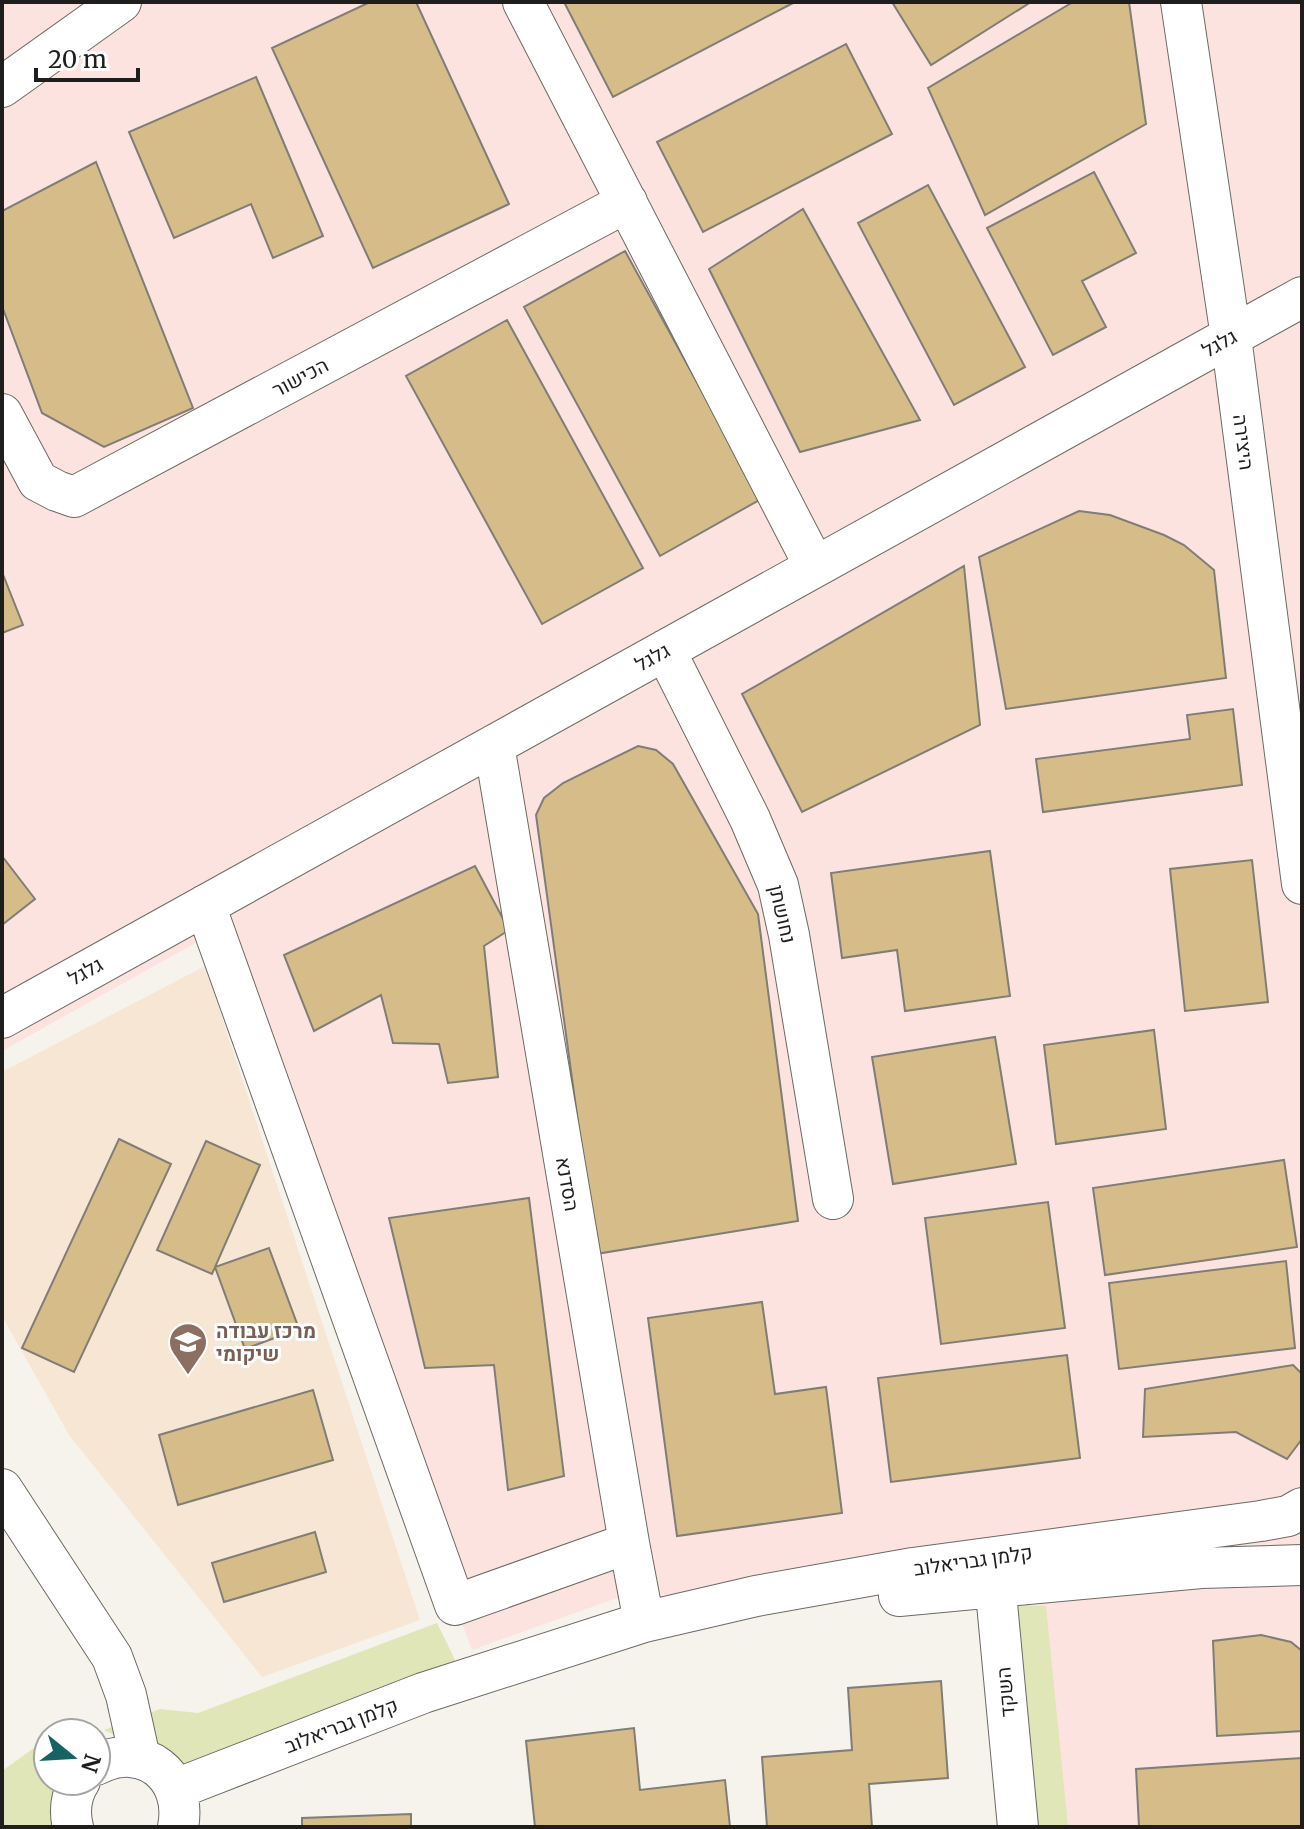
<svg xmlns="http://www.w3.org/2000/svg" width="1304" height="1829" font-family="Merriweather,Heebo,serif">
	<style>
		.industrial { fill: #fde3df }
		.education { fill: #f8e6d5 }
		.green { fill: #e0e6b7 }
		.building { fill: #d6bc89; stroke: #807d77; stroke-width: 2 }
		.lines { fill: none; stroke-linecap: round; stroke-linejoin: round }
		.minor-casing { stroke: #6d6a64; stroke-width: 42 }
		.minor { stroke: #fff; stroke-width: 40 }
		.labels { text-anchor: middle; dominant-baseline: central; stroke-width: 6; stroke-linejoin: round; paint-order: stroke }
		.street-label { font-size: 20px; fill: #1f1e1c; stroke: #fff }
		.education-label { font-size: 20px; font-weight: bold; fill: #785e54; stroke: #fff; text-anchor: start }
	</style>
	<rect width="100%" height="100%" fill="#f6f3ec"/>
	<path class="industrial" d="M2 2H1302V1827H1059L1034 1543 697 1593 617 1598 472 1650 455 1605 226 926 2 1051Z"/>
	<path class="education" d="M205 966 420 1620 262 1677 69 1435 2 1316V1072Z"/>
	<path class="green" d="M998 1604 1046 1606 1068 1827H1021Z
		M437 1623 459 1668 186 1770 104 1730 160 1709 198 1713Z
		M45 1740 48 1742V1781H61L58 1827H2V1771Z"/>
	<path class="building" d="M370 2H416L509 204 373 268 272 48Z
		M564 2H795L613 97Z
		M892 2H1031L931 65Z
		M1073 2H1129L1146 124 985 215 928 88Z
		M846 44 892 134 703 232 657 142Z
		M256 77 323 236 273 258 251 204 174 238 129 132Z
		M96 162 193 408 104 447 42 413 2 306V211Z
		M1094 172 1136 253 1082 281 1106 327 1053 355 987 228Z
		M928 185 1025 367 954 405 858 223Z
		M803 209 920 420 800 452 709 269Z
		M625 251 761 499 660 556 524 307Z
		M507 320 643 568 542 624 406 376Z
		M1079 511 1110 515 1164 535 1184 545 1214 570 1226 678 1006 709 979 557Z
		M964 566 980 725 802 812 742 694Z
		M2 572 23 625 2 633Z
		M1233 709 1242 785 1043 812 1036 759 1190 739 1187 715Z
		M638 746 656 750 673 764 758 914 798 1221 596 1254 536 815 544 798 563 783Z
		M990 851 1010 996 905 1011 897 950 842 958 831 873Z
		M2 856 35 899 2 925Z
		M1252 860 1268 1002 1185 1011 1170 869Z
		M475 866 509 930 484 946 498 1077 448 1083 439 1044 393 1043 381 995 314 1031 284 955Z
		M1154 1030 1166 1129 1056 1144 1044 1045Z
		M995 1037 1016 1164 893 1184 872 1057Z
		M119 1139 171 1164 74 1372 22 1348Z
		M206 1141 260 1165 212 1274 157 1250Z
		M1284 1160 1297 1247 1105 1275 1093 1188Z
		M529 1198 564 1476 508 1490 494 1365 425 1368 389 1218Z
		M1048 1202 1065 1328 941 1344 925 1218Z
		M269 1248 299 1329 245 1349 215 1267Z
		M1286 1261 1295 1348 1119 1369 1109 1283Z
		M762 1302 775 1394 826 1387 842 1513 677 1536 648 1318Z
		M1067 1355 1080 1458 891 1482 878 1378Z
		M1293 1365 1302 1374V1439L1287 1459 1236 1432 1143 1437 1145 1389Z
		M313 1390 333 1460 178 1505 159 1435Z
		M315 1532 326 1572 224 1602 212 1563Z
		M1261 1635 1291 1642 1302 1651V1731L1217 1736 1213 1641Z
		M941 1681 948 1778 869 1784 872 1827H767L762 1757 852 1750 848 1688Z
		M634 1728 640 1790 725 1780 730 1827H535L526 1741Z
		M1302 1758V1827H1139L1136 1769Z
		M411 1814V1827H302V1818Z"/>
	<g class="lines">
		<g class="minor-casing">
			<path id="minor" d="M523 2 815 567
				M1181 2 1231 337 1302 884
				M2 87 121 2
				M2 414 38 481 57 491 74 497 627 202
				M665 650 750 819 778 885 789 935 833 1199
				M494 745 629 1543 644 1622
				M205 905 455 1605 629 1543
				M2 1018 1302 297
				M2 1489 112 1657 126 1695 140 1758
				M993 1561 1018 1827
				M899 1596 1201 1568 1302 1565
				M96 1765C143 1740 188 1776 178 1827
				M176 1789 423 1693 644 1622 756 1596 913 1568 1261 1521 1288 1516 1302 1508
				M73 1827C69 1811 71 1795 80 1781"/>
		</g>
		<use href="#minor" class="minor"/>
	</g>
	<defs>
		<g id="school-pin" transform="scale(2)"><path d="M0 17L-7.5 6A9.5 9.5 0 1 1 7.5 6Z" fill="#8d6e63" stroke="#fff"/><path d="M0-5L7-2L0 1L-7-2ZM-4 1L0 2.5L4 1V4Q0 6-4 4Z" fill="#fff"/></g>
	</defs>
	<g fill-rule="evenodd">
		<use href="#school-pin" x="188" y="1342"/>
	</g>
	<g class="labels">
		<g class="street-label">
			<text transform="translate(1219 343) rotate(-29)">גלגל</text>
			<text transform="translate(300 377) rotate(-28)">הכישור</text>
			<text transform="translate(1244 442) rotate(83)">היצירה</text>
			<text transform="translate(652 657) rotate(-29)">גלגל</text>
			<text transform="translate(783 914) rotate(77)">נחושתן</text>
			<text transform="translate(85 971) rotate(-29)">גלגל</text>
			<text transform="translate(568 1184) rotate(80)">הסדנא</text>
			<text transform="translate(973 1560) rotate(-8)">קלמן גבריאלוב</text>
			<text transform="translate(1005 1692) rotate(-95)">השקד</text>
			<text transform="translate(341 1725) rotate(-21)">קלמן גבריאלוב</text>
		</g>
		<g class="education-label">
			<text x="216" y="1330">מרכז עבודה<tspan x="216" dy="23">שיקומי</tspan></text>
		</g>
	</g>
	<rect width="1304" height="1829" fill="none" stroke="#1f1e1c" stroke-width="8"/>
	<g transform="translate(72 1757) rotate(108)"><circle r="38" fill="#ffffff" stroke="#a5a5a4" stroke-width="2"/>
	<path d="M0-6L14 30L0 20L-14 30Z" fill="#156464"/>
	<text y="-12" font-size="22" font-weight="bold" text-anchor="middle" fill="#1f1e1c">N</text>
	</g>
	<path d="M36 68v12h102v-12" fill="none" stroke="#1f1e1c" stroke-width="4"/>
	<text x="48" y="68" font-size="24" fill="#1f1e1c" stroke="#ffffff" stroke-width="6" paint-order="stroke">20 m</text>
</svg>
